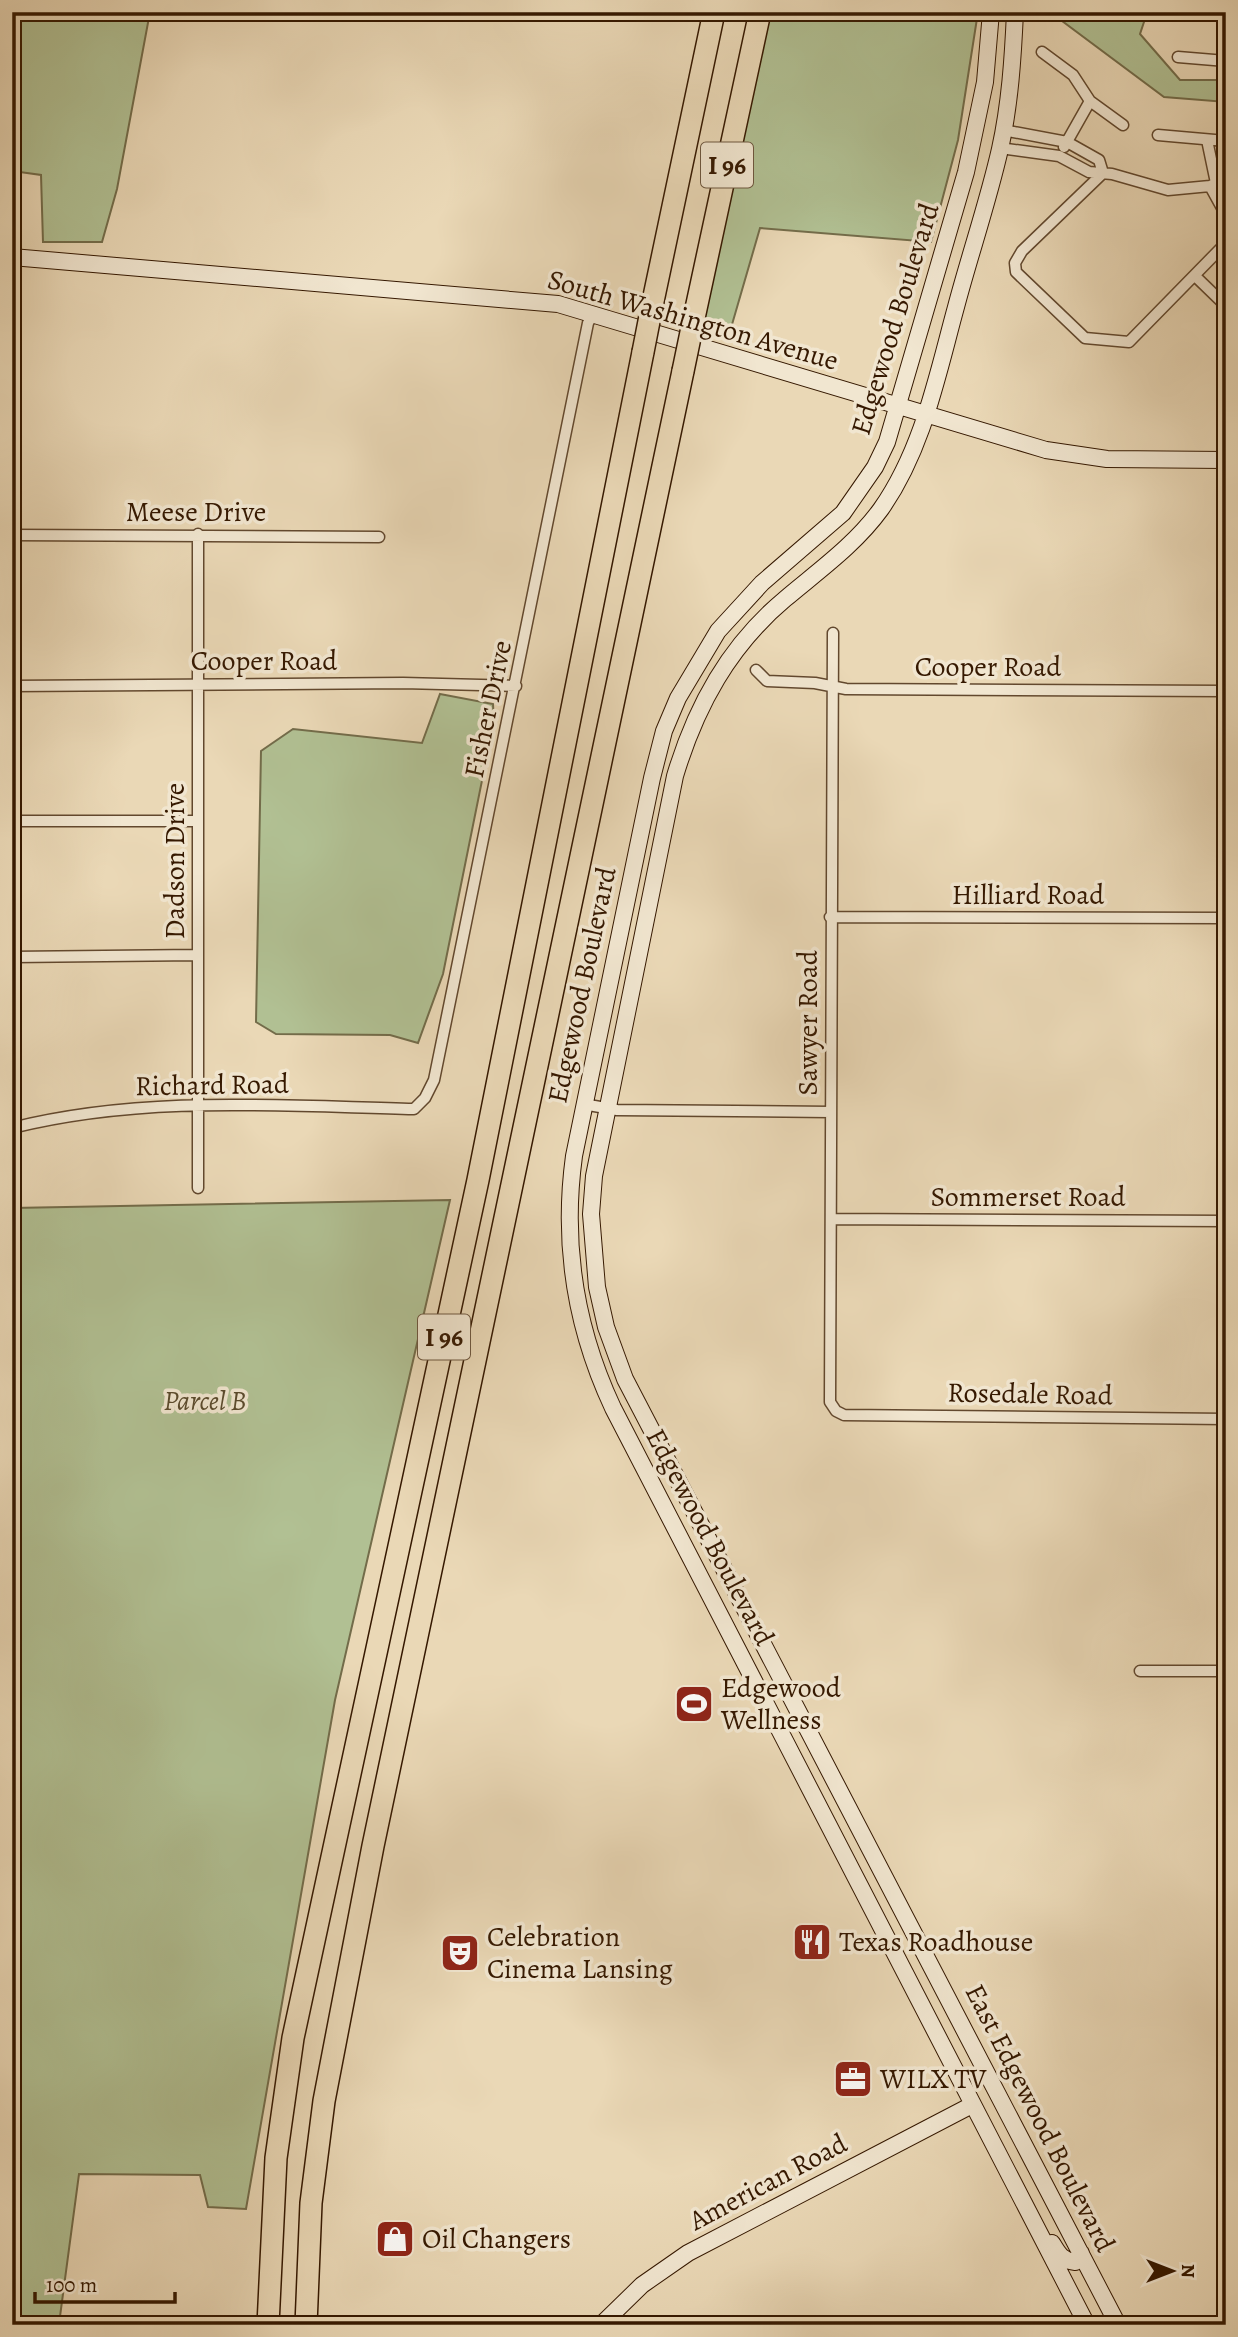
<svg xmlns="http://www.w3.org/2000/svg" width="1238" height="2337" font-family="Alegreya,serif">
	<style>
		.green { fill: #b1c093; stroke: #736c4a; stroke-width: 2 }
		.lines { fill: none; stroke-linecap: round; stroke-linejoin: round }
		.street-casing { stroke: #62482e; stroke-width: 13 }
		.secondary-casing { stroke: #351800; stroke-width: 18 }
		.highway-casing { stroke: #351800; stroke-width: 24 }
		.street { stroke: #f1e6d0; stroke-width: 10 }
		.secondary { stroke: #f1e6d0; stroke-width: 16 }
		.highway { stroke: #ead8b6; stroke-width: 21 }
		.highway-bridge-casing { stroke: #351800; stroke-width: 24; stroke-linecap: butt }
		.highway-bridge { stroke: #ead8b6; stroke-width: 21 }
		.labels { text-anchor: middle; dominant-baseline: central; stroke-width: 7; stroke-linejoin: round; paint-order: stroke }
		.shield { fill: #f1e6d0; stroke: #6d563e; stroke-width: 2 }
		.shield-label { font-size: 26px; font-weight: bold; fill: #351800 }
		.street-label { font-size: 28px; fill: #351800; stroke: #f1e6d0 }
		.park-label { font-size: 28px; font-style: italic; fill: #5a4a2c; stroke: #f1e6d0 }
		.poi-label { font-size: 28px; fill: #351800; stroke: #f1e6d0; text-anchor: start }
	</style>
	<rect width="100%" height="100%" fill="#ead8b6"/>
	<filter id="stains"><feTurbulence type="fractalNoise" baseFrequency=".00286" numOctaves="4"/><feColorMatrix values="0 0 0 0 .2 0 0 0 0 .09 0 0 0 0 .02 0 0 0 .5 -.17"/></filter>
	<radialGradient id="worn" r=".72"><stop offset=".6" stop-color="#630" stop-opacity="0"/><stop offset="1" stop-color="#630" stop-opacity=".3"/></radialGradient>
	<path class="green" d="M12 12H150L117 189 102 242H43L41 175 12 171Z
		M769 12H978L958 140 931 242 760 228 731 328 702 324Z
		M1050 12H1226V21L1146 16 1140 34 1180 80H1226V102L1164 97Z
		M440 694 493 704 494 721 443 974 418 1043 390 1035 276 1034 256 1022 261 751 293 729 422 743Z
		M450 1200 335 1700 246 2209 208 2207 200 2175 79 2174 59 2324 12 2325V1208Z"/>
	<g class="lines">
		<g class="street-casing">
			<path id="street" d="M1042 52 1073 75 1090 101 1123 125
				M1178 57 1226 61
				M1003 130 1067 142 1099 160 1103 173
				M1158 135 1226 141
				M1207 140 1216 183
				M1064 147 1090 101
				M1000 148 1059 156 1089 172 1112 174 1168 190 1210 186 1226 180
				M1103 173 1022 251 1015 263 1016 272 1085 338 1129 342 1226 243
				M1210 186 1226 215
				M1195 276 1226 306
				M198 534V1188
				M12 535 379 537
				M833 633 830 1402 836 1411 844 1415 1226 1419
				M756 670 767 681 815 683 846 689 1226 691
				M12 686 403 683 516 686
				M12 821H197
				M830 917 1226 918
				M12 957 197 955
				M583 1104 617 1110 831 1112
				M12 1128C144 1095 280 1106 414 1109L425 1098 434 1080 588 323 594 313
				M831 1219 1226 1221
				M1140 1671H1226"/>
		</g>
		<g class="secondary-casing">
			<path id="secondary" d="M991 12 985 82 966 172 887 442 875 467 843 513 762 583 718 631 678 698 664 731 652 778 574 1156C562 1244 575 1327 613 1408L1087 2325
				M1015 12C1013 57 1010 104 1000 149 988 202 970 254 956 307 937 376 923 449 881 509 855 545 818 571 785 599 729 646 696 706 675 776L594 1176 591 1214 597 1287 606 1327 625 1379 1118 2325
				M12 257 558 304 1046 450 1107 459 1226 460
				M1052 2243C1058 2253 1062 2261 1075 2262L1081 2253
				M601 2325 642 2285 688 2253 972 2105"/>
		</g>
		<g class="highway-casing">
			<path id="highway" d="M652 306 714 12
				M694 318 760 12
				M268 2325 276 2158 293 2038 478 1180 643 352
				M306 2325 311 2203 324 2101 373 1846 683 371"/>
		</g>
		<use href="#street" class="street"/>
		<use href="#secondary" class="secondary"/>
		<use href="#highway" class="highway"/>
		<g class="highway-bridge-casing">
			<path id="highway-bridge" d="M643 352 652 306
				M683 371 694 318"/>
		</g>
		<use href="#highway-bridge" class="highway-bridge"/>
	</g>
	<defs>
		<g id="stadium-square" transform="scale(2.0125)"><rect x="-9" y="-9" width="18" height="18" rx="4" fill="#8f2418" stroke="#f1e6d0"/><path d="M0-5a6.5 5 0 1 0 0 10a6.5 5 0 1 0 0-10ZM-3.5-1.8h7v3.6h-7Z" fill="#fff"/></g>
		<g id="restaurant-square" transform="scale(2.0125)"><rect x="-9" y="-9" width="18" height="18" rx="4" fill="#8f2418" stroke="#f1e6d0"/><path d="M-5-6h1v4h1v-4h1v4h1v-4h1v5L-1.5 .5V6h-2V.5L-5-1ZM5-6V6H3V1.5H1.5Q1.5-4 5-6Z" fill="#fff"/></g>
		<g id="theatre-square" transform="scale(2.0125)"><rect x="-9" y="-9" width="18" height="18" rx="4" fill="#8f2418" stroke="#f1e6d0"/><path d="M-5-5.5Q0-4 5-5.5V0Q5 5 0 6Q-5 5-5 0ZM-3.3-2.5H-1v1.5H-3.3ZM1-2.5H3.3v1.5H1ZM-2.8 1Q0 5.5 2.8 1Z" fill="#fff"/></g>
		<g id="office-square" transform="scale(2.0125)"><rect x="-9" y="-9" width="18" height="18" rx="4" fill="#8f2418" stroke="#f1e6d0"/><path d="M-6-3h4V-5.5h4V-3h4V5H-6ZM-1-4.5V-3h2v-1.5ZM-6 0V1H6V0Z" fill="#fff"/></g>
		<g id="shop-square" transform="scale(2.0125)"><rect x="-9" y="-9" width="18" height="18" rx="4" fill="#8f2418" stroke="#f1e6d0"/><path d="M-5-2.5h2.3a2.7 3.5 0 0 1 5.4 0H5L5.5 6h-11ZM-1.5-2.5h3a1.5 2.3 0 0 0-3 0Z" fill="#fff"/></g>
	</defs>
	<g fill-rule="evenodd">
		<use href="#stadium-square" x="694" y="1704"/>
		<use href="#restaurant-square" x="812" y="1942"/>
		<use href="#theatre-square" x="460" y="1953"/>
		<use href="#office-square" x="853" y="2079"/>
		<use href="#shop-square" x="395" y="2239"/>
	</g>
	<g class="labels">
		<g class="shield">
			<rect x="701" y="142.5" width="52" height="45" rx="5"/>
			<rect x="418" y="1314.5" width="52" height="45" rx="5"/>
		</g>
		<g class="shield-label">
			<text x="727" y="165">I 96</text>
			<text x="444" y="1337">I 96</text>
		</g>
		<g class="street-label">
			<text transform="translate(895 319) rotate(-73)">Edgewood Boulevard</text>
			<text transform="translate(693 320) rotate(16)">South Washington Avenue</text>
			<text x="196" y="512">Meese Drive</text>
			<text x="264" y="661">Cooper Road</text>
			<text x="988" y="667">Cooper Road</text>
			<text transform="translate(488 709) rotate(-78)">Fisher Drive</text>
			<text transform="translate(175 861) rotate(-90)">Dadson Drive</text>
			<text x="1028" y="895">Hilliard Road</text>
			<text transform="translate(582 985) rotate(-78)">Edgewood Boulevard</text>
			<text transform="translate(808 1023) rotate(-90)">Sawyer Road</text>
			<text transform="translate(212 1085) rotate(-1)">Richard Road</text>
			<text x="1028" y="1197">Sommerset Road</text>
			<text transform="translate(1030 1394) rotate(1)">Rosedale Road</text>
			<text transform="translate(710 1537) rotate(62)">Edgewood Boulevard</text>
			<text transform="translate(1040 2118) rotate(63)">East Edgewood Boulevard</text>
			<text transform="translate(768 2182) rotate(-28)">American Road</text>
		</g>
		<g class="park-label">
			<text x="205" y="1401">Parcel B</text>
		</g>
		<g class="poi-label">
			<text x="721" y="1688">Edgewood<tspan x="721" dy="32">Wellness</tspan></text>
			<text x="487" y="1937">Celebration<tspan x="487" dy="32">Cinema Lansing</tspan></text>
			<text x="839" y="1942">Texas Roadhouse</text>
			<text x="880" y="2079">WILX TV</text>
			<text x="422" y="2239">Oil Changers</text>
		</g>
	</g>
	<rect width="1238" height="2337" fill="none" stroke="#ead8b6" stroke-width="42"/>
	<rect x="14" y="14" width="1210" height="2309" fill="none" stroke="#351800" stroke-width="3.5"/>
	<rect x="21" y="21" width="1196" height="2295" fill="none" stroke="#351800" stroke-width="2"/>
	<g transform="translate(1172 2271) rotate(90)" stroke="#f1e6d0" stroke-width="5" paint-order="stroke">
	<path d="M0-5L12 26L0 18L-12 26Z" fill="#351800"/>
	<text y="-10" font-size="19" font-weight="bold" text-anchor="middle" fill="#351800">N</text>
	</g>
	<path d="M35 2292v10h140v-10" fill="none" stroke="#351800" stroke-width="3.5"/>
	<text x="46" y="2292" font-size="21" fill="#351800" stroke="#f1e6d0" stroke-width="5" paint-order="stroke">100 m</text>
	<rect width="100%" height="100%" filter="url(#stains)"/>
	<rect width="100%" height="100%" fill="url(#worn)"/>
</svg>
